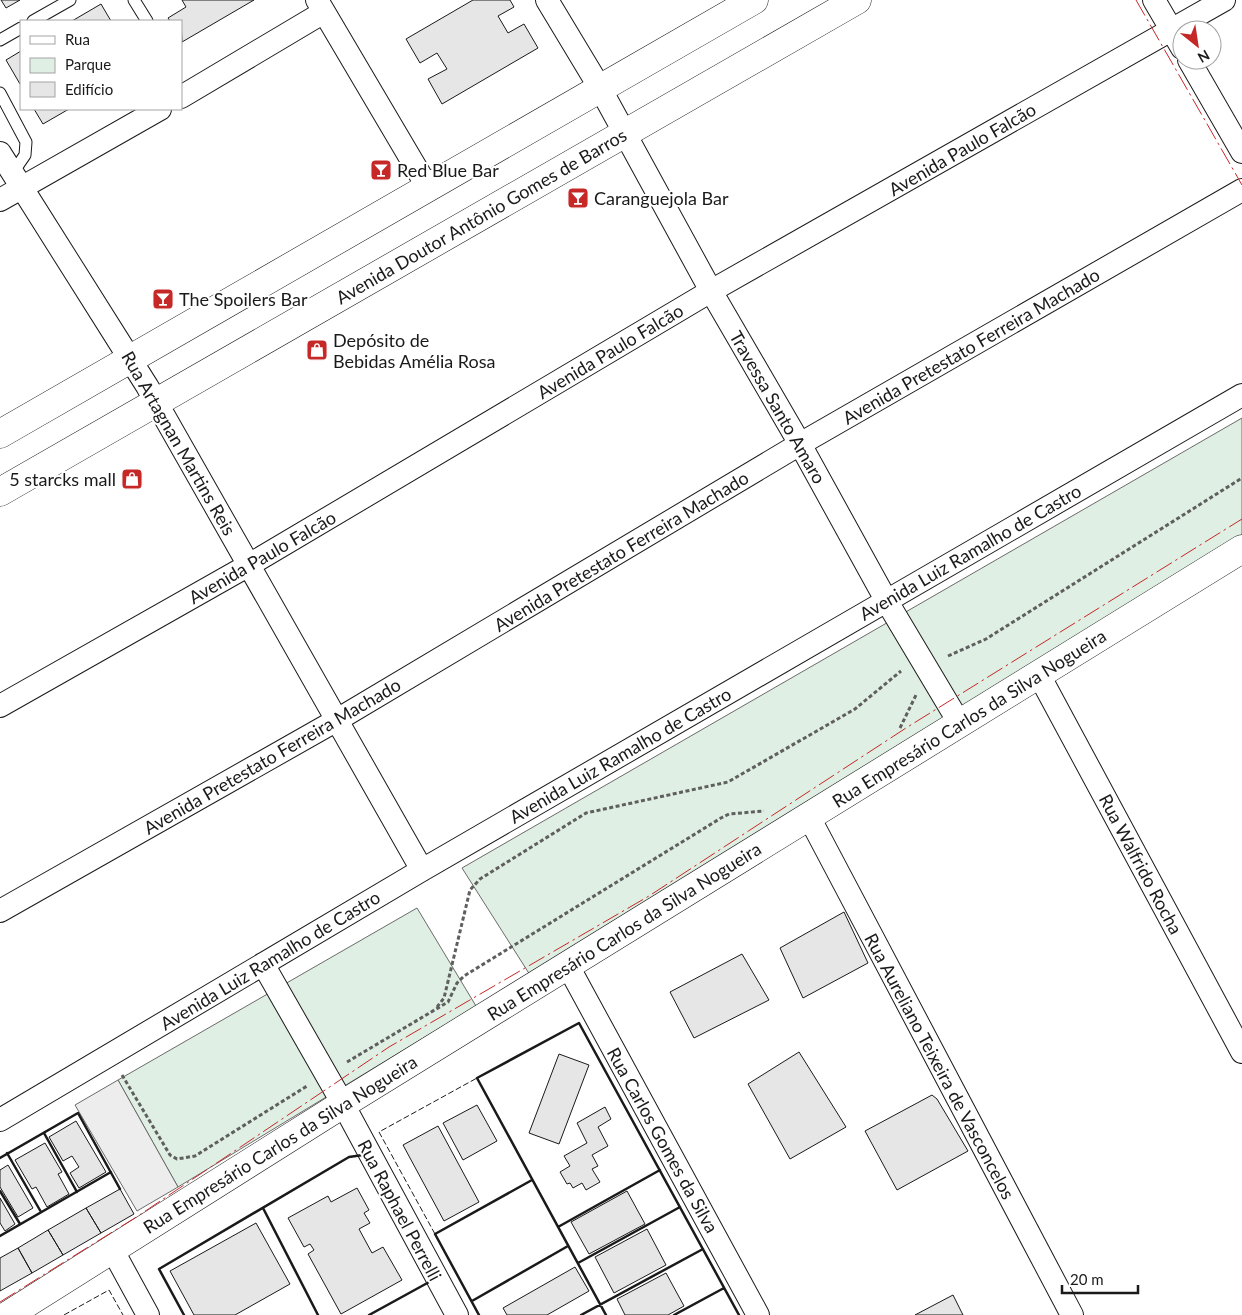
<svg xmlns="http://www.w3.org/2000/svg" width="1242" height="1315" font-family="Lato,sans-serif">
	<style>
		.green { fill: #e0efe3; stroke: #6a6a6a }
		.parking { fill: #ededed; stroke: #6a6a6a }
		.building { fill: #e6e6e6; stroke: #1a1a1a }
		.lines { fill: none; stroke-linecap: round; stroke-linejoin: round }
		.lane-casing { stroke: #1a1a1a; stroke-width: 13 }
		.street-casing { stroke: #1a1a1a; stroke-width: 24 }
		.secondary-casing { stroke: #1a1a1a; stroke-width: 29 }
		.path { stroke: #5f5f5f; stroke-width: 3; stroke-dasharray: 4 2.5; stroke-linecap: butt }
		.lane { stroke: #fff; stroke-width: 11 }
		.street { stroke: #fff; stroke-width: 22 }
		.secondary { stroke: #fff; stroke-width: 28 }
		.fence { stroke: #1a1a1a; stroke-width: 1; stroke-dasharray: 6 2.5; stroke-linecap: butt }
		.wall { stroke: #1a1a1a; stroke-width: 2.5 }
		.power { stroke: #c62828; stroke-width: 1; stroke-dasharray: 18 4 2.5 4; stroke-linecap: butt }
		.labels { text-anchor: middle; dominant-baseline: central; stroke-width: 4; stroke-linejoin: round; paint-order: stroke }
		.street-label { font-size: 18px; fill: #1a1a1a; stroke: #fff }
		.poi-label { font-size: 18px; fill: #1a1a1a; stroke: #fff; text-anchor: start }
	</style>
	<rect width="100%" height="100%" fill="#fff"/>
	<path class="green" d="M1242 418V538L530 975 462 868Z
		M417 908 476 1006 178 1187 118 1080Z"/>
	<path class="parking" d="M118 1080 178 1187 137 1211 75 1105Z"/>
	<path class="building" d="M1 0H20L6 8Z
		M182 0H254L182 42 181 21H170L168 18 186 7Z
		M473 0H510L514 7 498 16 508 33 524 24 538 48 442 104 428 79 447 69 437 53 420 63 406 39Z
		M101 4 111 21H72Z
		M21 51V83L20 84 6 60Z
		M34 109H69L43 124Z
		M844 912 868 963 803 998 780 948Z
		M742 954 769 1000 694 1038 670 992Z
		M799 1052 846 1127 790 1159 748 1084Z
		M559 1054 589 1065 559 1144 529 1133Z
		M932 1095 937 1099 968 1151 897 1190 865 1131Z
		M477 1105 497 1141 463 1160 443 1123Z
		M605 1107 611 1119 598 1127 608 1146 592 1155 598 1166 592 1169 600 1182 586 1190 582 1183 573 1188 570 1183 567 1184 560 1172 570 1166 564 1156 587 1143 577 1123Z
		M76 1121 106 1172 79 1188 70 1173 79 1167 72 1156 63 1161 49 1137Z
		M438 1126 479 1202 444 1221 403 1145Z
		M45 1143 62 1172 58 1174 69 1194 47 1207 36 1187 32 1189 15 1160Z
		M8 1165 33 1208 18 1217 0 1187V1170Z
		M357 1188 369 1210 364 1213 370 1223 359 1229 372 1253 383 1247 402 1280 341 1314 308 1254 314 1250 310 1244 304 1247 288 1218 328 1196 331 1202Z
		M120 1189 134 1214 101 1233 86 1208Z
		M627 1191 645 1224 589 1254 571 1222Z
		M0 1198 15 1224 5 1231 0 1223Z
		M86 1208 101 1233 63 1255 48 1230Z
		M256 1223 290 1284 235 1315H194L170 1271Z
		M647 1229 666 1265 614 1293 595 1257Z
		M48 1230 63 1255 32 1273 18 1248Z
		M18 1248 32 1273 0 1291V1258Z
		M575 1267 589 1291 547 1315H507L503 1308Z
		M666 1273 684 1306 668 1315H625L617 1299Z
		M953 1295 963 1315H915Z"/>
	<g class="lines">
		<g class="lane-casing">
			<path id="lane" d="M134 0 147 21
				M33 21 70 0
				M0 40 21 28
				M0 93 26 142 25 155 12 174"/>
		</g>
		<g class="street-casing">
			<path id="street" d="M317 0 428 188
				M547 0 600 88 711 291 800 444 886 600 960 724
				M1154 0 1182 48
				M1189 60 1242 152
				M181 97 324 12
				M0 153 147 386 422 870
				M0 200 160 109
				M1039 675 1242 1052
				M0 706 249 565 711 291 1224 0
				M809 817 1072 1315
				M0 911 337 720 800 444 1242 190
				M263 964 343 1104 457 1315
				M568 966 758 1315
				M0 1120 422 870 1242 395
				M112 1249 148 1315"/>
		</g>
		<g class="secondary-casing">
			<path id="secondary" d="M0 434 754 0
				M0 492 857 0
				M8 1315 343 1104 1242 549"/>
		</g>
		<path class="path" d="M948 656 986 639 1242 478
			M900 728 916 695
			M437 1007 444 998 470 890 480 879 586 813 728 782 855 709 901 671
			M347 1062 448 1002 457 983 464 976 721 818 729 814 764 811
			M122 1075 170 1155 177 1159 195 1156 307 1086"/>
		<use href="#lane" class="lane"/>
		<use href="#street" class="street"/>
		<use href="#secondary" class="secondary"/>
		<path class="fence" d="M435 1234 379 1132 477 1078
			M64 1315 109 1290 123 1315"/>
		<path class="wall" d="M44 1133 77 1192
			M7 1153 41 1212
			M0 1158 78 1113 120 1189
			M0 1191 20 1224
			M263 1208 318 1315
			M558 1227 660 1170
			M0 1236 111 1172
			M578 1263 680 1207
			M472 1301 568 1246
			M184 1315 159 1269 349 1157 363 1155
			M369 1315 431 1281
			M479 1315 435 1234 532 1180
			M581 1315 703 1249
			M606 1315 477 1078 579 1023 739 1315
			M674 1315 724 1288"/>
		<path class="power" d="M1136 0 1242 185
			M0 1302 138 1216 389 1047 649 896 906 728 1242 519"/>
	</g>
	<defs>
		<g id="bar-square" transform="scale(1.125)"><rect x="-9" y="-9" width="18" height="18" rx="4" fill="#c62828" stroke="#fff"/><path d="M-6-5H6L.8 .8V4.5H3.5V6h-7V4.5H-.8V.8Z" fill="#fff"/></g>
		<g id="shop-square" transform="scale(1.125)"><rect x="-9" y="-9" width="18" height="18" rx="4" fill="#c62828" stroke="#fff"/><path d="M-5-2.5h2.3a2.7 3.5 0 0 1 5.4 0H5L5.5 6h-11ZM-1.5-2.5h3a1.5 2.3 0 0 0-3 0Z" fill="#fff"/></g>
	</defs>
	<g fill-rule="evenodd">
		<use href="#bar-square" x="381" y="170"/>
		<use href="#bar-square" x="578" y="198"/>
		<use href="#bar-square" x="163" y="299"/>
		<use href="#shop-square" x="317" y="350"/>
		<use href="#shop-square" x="132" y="479"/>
	</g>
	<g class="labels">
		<g class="street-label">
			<text transform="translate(962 149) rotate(-30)">Avenida Paulo Falcão</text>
			<text transform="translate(481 216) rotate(-30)">Avenida Doutor Antônio Gomes de Barros</text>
			<text transform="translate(971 346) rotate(-30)">Avenida Pretestato Ferreira Machado</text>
			<text transform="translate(610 351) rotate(-31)">Avenida Paulo Falcão</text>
			<text transform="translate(778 407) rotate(60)">Travessa Santo Amaro</text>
			<text transform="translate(179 443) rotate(60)">Rua Artagnan Martins Reis</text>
			<text transform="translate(621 551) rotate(-31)">Avenida Pretestato Ferreira Machado</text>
			<text transform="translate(970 552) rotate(-30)">Avenida Luiz Ramalho de Castro</text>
			<text transform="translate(262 557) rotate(-30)">Avenida Paulo Falcão</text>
			<text transform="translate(969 718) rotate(-32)">Rua Empresário Carlos da Silva Nogueira</text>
			<text transform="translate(620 755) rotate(-30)">Avenida Luiz Ramalho de Castro</text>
			<text transform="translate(272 756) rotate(-30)">Avenida Pretestato Ferreira Machado</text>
			<text transform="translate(1141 864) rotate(62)">Rua Walfrido Rocha</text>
			<text transform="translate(624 931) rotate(-32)">Rua Empresário Carlos da Silva Nogueira</text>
			<text transform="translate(270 960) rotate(-31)">Avenida Luiz Ramalho de Castro</text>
			<text transform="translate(940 1066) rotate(62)">Rua Aureliano Teixeira de Vasconcelos</text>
			<text transform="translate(663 1140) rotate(61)">Rua Carlos Gomes da Silva</text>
			<text transform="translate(280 1144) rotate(-32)">Rua Empresário Carlos da Silva Nogueira</text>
			<text transform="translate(400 1210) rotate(62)">Rua Raphael Perrelli</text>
		</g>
		<g class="poi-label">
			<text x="397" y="170">Red Blue Bar</text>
			<text x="594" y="198">Caranguejola Bar</text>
			<text x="179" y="299">The Spoilers Bar</text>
			<text x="333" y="340">Depósito de<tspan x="333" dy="21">Bebidas Amélia Rosa</tspan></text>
			<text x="116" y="479" text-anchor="end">5 starcks mall</text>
		</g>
	</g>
	<rect x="20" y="20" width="162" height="90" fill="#ffffff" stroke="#a3a3a3"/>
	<rect x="30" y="36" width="25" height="8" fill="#ffffff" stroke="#a3a3a3"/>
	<text x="65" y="45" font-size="15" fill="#1a1a1a">Rua</text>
	<rect x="30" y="58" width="25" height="15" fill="#e0efe3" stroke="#a3a3a3"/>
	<text x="65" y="70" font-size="15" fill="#1a1a1a">Parque</text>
	<rect x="30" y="82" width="25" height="15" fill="#e6e6e6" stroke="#a3a3a3"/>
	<text x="65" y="95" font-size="15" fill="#1a1a1a">Edifício</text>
	<g transform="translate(1197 45) rotate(150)"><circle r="24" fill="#ffffff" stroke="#a3a3a3"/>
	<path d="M0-4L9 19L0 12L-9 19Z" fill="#c62828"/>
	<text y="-8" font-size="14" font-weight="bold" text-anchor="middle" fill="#1a1a1a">N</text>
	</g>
	<path d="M1062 1285v8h76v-8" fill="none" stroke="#1a1a1a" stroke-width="2.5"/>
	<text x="1070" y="1285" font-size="15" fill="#1a1a1a" stroke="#ffffff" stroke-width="4" paint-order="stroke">20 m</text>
</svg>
